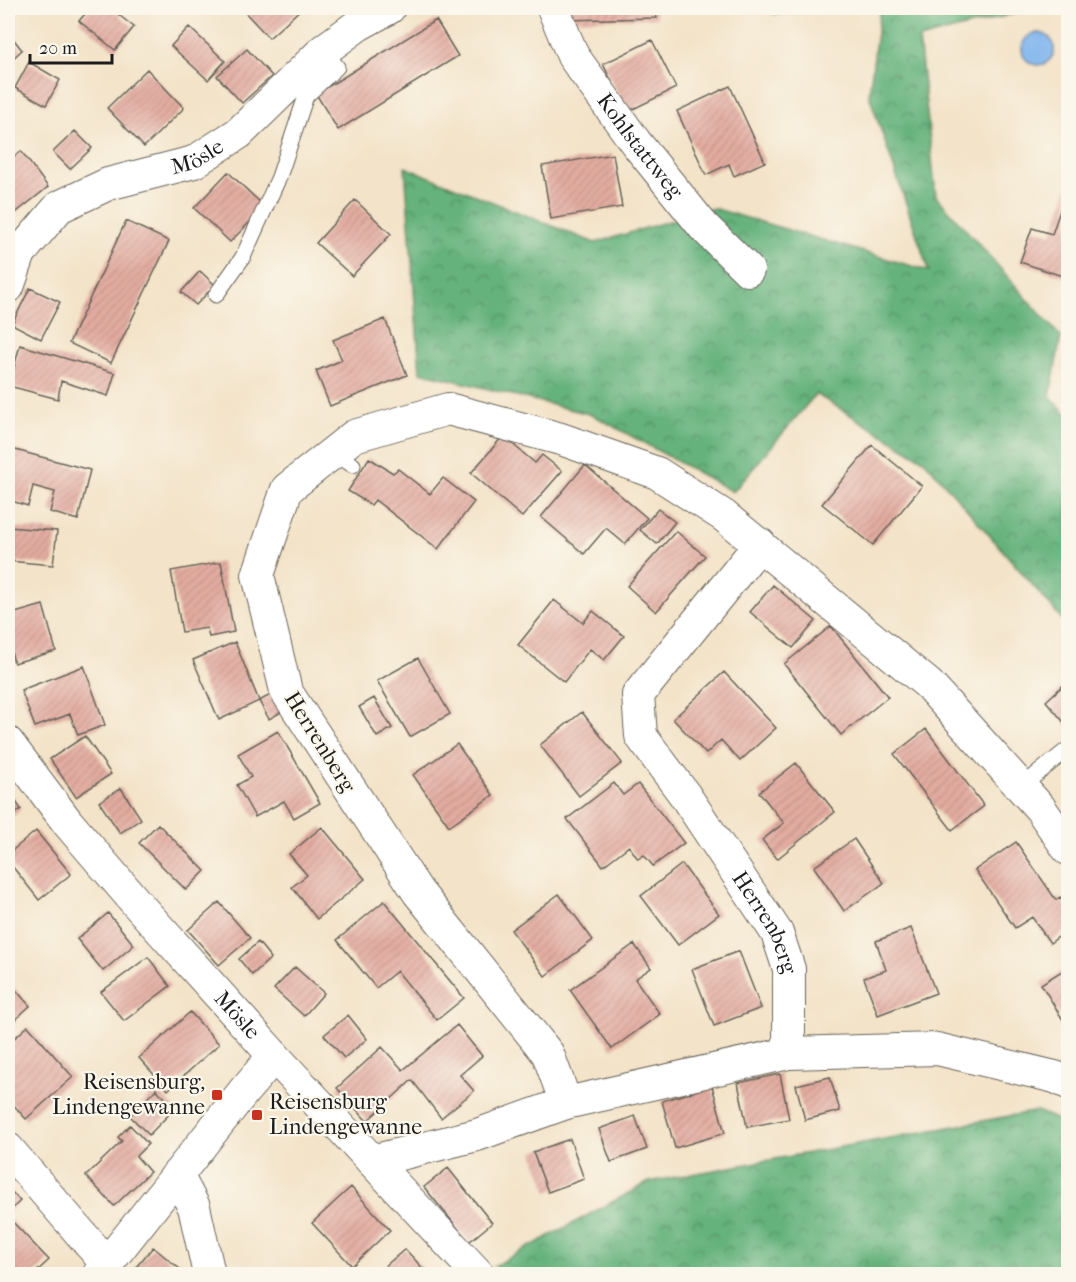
<svg xmlns="http://www.w3.org/2000/svg" width="1076" height="1282" font-family="'IM FELL French Canon',serif">
	<style>
		.forest { fill: url(#forest-crowns); stroke: #40674c; stroke-width: 1.5 }
		.water { fill: #7eb4ed; stroke: #4d6884; stroke-width: 1.5 }
		.building { fill: url(#building-hatch) }
		.lines { fill: none; stroke-linecap: round; stroke-linejoin: round }
		.lane-casing { stroke: #676258; stroke-width: 17 }
		.street-casing { stroke: #676258; stroke-width: 34 }
		.lane { stroke: #fff; stroke-width: 15 }
		.street { stroke: #fff; stroke-width: 32 }
		.poi-dot { fill: #c8321e; stroke: #fbf7ec; stroke-width: 2 }
		.labels { text-anchor: middle; dominant-baseline: central; stroke-width: 4.5; stroke-linejoin: round; paint-order: stroke }
		.street-label { font-size: 22px; fill: #1c1c1c; stroke: #fbf7ec }
		.poi-label { font-size: 22px; fill: #1c1c1c; stroke: #fbf7ec; text-anchor: end }
	</style>
	<defs>
		<pattern id="forest-crowns" width="20" height="18" patternUnits="userSpaceOnUse" patternTransform="scale(1.5)"><rect width="20" height="18" fill="#65b27b"/><path d="M2 6a3 3 0 1 1 6 0M12 15a3 3 0 1 1 6 0" fill="none" stroke="#529064"/></pattern>
		<pattern id="building-hatch" width="6" height="6" patternUnits="userSpaceOnUse" patternTransform="scale(1.5)"><rect width="6" height="6" fill="#e3aca0"/><path d="M-1 1l2-2M0 6l6-6M5 7l2-2" fill="none" stroke="#c29389"/></pattern>
	</defs>
	<rect width="100%" height="100%" fill="#fbf7ec"/>
	<filter id="ink" filterUnits="userSpaceOnUse"><feTurbulence type="fractalNoise" baseFrequency=".0167" numOctaves="2"/><feDisplacementMap in="SourceGraphic" scale="12" xChannelSelector="R" yChannelSelector="G"/><feConvolveMatrix kernelMatrix="1 2 1 2 8 2 1 2 1" color-interpolation-filters="sRGB"/></filter>
	<filter id="wash" filterUnits="userSpaceOnUse"><feTurbulence type="fractalNoise" baseFrequency=".008" numOctaves="4" result="noise"/><feDisplacementMap in="SourceGraphic" scale="24" xChannelSelector="R" yChannelSelector="G"/><feGaussianBlur stdDeviation="1.35" result="paint"/><feColorMatrix in="noise" values="0 0 0 0 0 0 0 0 0 0 0 0 0 0 0 0 0 1.4 0 .05"/><feComposite in="paint" operator="in"/></filter>
	<g filter="url(#wash)">
		<rect width="100%" height="100%" fill="#f3e3c8"/>
		<path class="forest" d="M773 8H1068V9L1028 10 919 39 936 196 1061 337 1050 396 1068 415V626L924 460 816 394 733 492 593 415 420 372 405 167 595 243 713 208 929 271 869 95 880 8 773 14Z
			M1037 1111 1068 1124V1273L1065 1274H505L494 1266 649 1182Z"/>
		<path class="water" d="M1022 49a16 16 0 1 1 32 0a16 16 0 1 1-32 0Z"/>
		<g id="blocks">
			<path class="building" d="M90 8H110L134 27 115 50 79 21Z
				M241 8H302L269 38Z
				M562 8H654L657 18 563 20Z
				M436 20 458 56 338 130 316 94Z
				M189 27 225 61 208 80 171 46Z
				M8 32 22 50 8 63Z
				M652 40 676 88 627 112 603 64Z
				M247 49 272 76 242 103 217 76Z
				M29 62 60 80 46 105 15 88Z
				M147 69 184 108 144 147 107 108Z
				M730 86 765 162 734 176 729 164 706 175 677 111Z
				M75 131 92 148 70 169 53 152Z
				M21 151 48 187 8 219V161Z
				M613 154 622 207 551 219 542 166Z
				M228 172 265 207 230 242 194 208Z
				M1068 187V278L1020 262 1032 228 1052 234Z
				M355 200 391 234 352 276 316 243Z
				M126 221 169 241 111 363 69 343Z
				M200 271 215 285 196 305 181 292Z
				M30 288 60 302 41 339 12 324Z
				M385 319 407 375 330 406 316 371 342 360 333 340Z
				M20 345 115 373 108 396 61 381 58 399 9 386Z
				M503 436 535 463 542 455 562 471 522 517 471 473Z
				M872 445 922 486 873 545 822 504Z
				M8 448 90 470 78 520 50 512 55 492 33 486 28 506 8 500Z
				M369 458 393 473 398 469 430 494 443 478 474 502 438 549 375 500 371 505 348 491Z
				M585 465 647 518 625 544 606 528 584 554 541 517Z
				M658 509 675 522 657 544 640 530Z
				M8 527 57 531 53 565 8 561Z
				M676 531 705 556 656 612 627 586Z
				M221 562 234 632 209 637 207 628 182 632 171 571Z
				M773 585 816 621 793 648 750 612Z
				M554 600 583 623 593 611 624 636 604 660 590 649 564 682 518 645Z
				M43 605 56 651 14 663 8 639V615Z
				M831 626 888 697 841 735 784 664Z
				M235 642 259 701 219 720 193 660Z
				M418 658 450 714 410 737 377 681Z
				M84 666 105 725 78 735 70 714 35 727 21 690Z
				M724 672 776 728 740 761 721 740 706 754 673 719Z
				M1068 681V727L1046 701Z
				M276 692 285 710 269 719 259 701Z
				M374 698 392 728 377 737 359 707Z
				M582 712 622 763 579 796 540 745Z
				M926 729 984 806 952 830 894 754Z
				M278 731 320 803 294 818 284 801 255 817 237 785 251 777 238 754Z
				M85 736 111 774 76 797 50 759Z
				M457 744 493 795 449 826 413 775Z
				M796 763 835 812 777 859 762 840 784 823 759 792Z
				M614 783 623 795 638 784 684 843 653 866 644 855 638 859 629 846 603 866 567 819Z
				M121 788 141 819 120 833 99 802Z
				M8 790 21 809 8 820Z
				M158 824 205 871 186 890 139 843Z
				M322 827 365 879 317 919 292 887 307 875 289 854Z
				M36 831 71 874 39 900 8 861V854Z
				M854 839 884 883 844 911 814 867Z
				M1016 842 1056 900 1060 897 1068 909V930L1050 943 1032 917 1015 928 975 870Z
				M682 864 719 914 678 945 641 896Z
				M559 894 593 940 545 976 511 930Z
				M384 901 464 998 437 1020 397 971 376 988 337 940Z
				M219 902 250 938 219 965 188 930Z
				M108 913 134 945 103 971 77 939Z
				M911 928 936 993 878 1015 864 978 886 970 876 941Z
				M258 942 271 958 252 975 239 959Z
				M634 944 651 968 635 979 660 1014 612 1049 570 990Z
				M739 951 761 1008 714 1026 692 969Z
				M148 957 170 986 124 1021 101 992Z
				M295 967 324 993 304 1016 274 989Z
				M1068 967V1028L1041 984Z
				M8 981 30 1006 8 1026Z
				M190 1012 219 1044 168 1090 139 1058Z
				M348 1015 367 1039 344 1058 324 1035Z
				M457 1025 482 1056 460 1075 474 1091 441 1118 412 1080 367 1121 337 1088 382 1047 403 1070Z
				M28 1026 73 1077 26 1119 8 1099V1044Z
				M780 1074 789 1119 747 1127 738 1083Z
				M830 1077 840 1111 805 1120 796 1085Z
				M712 1086 725 1133 675 1148 662 1101Z
				M156 1089 175 1108 149 1135 130 1116Z
				M635 1116 647 1149 611 1162 599 1129Z
				M130 1125 148 1144 136 1156 150 1172 114 1206 86 1176 122 1141 118 1137Z
				M570 1139 584 1179 548 1192 533 1152Z
				M448 1168 492 1223 469 1242 424 1187Z
				M351 1187 390 1230 352 1266 312 1223Z
				M8 1188 20 1201 8 1213Z
				M8 1217 49 1260 34 1274H8Z
				M153 1247 186 1274H130Z
				M405 1249 428 1274H376Z
				M357 1268 361 1274H346Z"/>
		</g>
	</g>
	<g filter="url(#ink)">
		<use href="#blocks" fill-opacity="0" stroke="#676258" stroke-width="1.5"/>
		<g class="lines">
			<g class="lane-casing">
				<path id="lane" d="M216 295 243 257 279 177 306 96 337 67 324 50
					M332 453 353 465
					M1021 787 1068 749"/>
			</g>
			<g class="street-casing">
				<g id="street">
					<path id="s1" d="M553 8 573 56 636 143 703 226 748 270"/>
					<path id="s2" d="M8 287 20 253 59 207 108 184 194 162 239 133 324 50 358 25 389 8"/>
					<path id="s3" d="M760 544 638 695 641 736 684 794 777 933 789 969V1053"/>
					<path id="s4" d="M8 743 68 823 139 906 274 1056 478 1274"/>
					<path d="M566 1103 548 1054 418 892 286 691 258 575 287 489 354 436 448 409 561 439 657 473 724 516 928 684 1040 808 1068 849"/>
					<path d="M8 1149 107 1264"/>
					<path d="M372 1161 477 1135 566 1103 789 1053 937 1049 1055 1077 1068 1083"/>
					<path d="M177 1175 194 1207 209 1274"/>
					<path d="M99 1274 244 1091 274 1056"/>
				</g>
			</g>
			<use href="#lane" class="lane"/>
			<use href="#street" class="street"/>
		</g>
	</g>
	<g class="poi-dot">
		<rect x="211" y="1089" width="12" height="12" rx="3"/>
		<rect x="251" y="1109" width="12" height="12" rx="3"/>
	</g>
	<g class="labels">
		<g class="street-label">
			<text stroke="none"><textPath href="#s1" startOffset="164">Kohlstattweg</textPath></text>
			<text stroke="none"><textPath href="#s2" startOffset="244">Mösle</textPath></text>
			<text transform="translate(320 742) rotate(58)">Herrenberg</text>
			<text stroke="none"><textPath href="#s3" startOffset="460">Herrenberg</textPath></text>
			<text stroke="none"><textPath href="#s4" startOffset="356">Mösle</textPath></text>
		</g>
		<g class="poi-label">
			<text x="205" y="1082">Reisensburg,<tspan x="205" dy="25">Lindengewanne</tspan></text>
			<text x="269" y="1102" text-anchor="start">Reisensburg<tspan x="269" dy="25">Lindengewanne</tspan></text>
		</g>
	</g>
	<rect width="1076" height="1282" fill="none" stroke="#fbf7ec" stroke-width="30"/>
	<path d="M30 54v9h82v-9" fill="none" stroke="#1c1c1c" stroke-width="3"/>
	<text x="39" y="54" font-size="18" fill="#1c1c1c" stroke="#fbf7ec" stroke-width="4.5" paint-order="stroke">20 m</text>
</svg>
